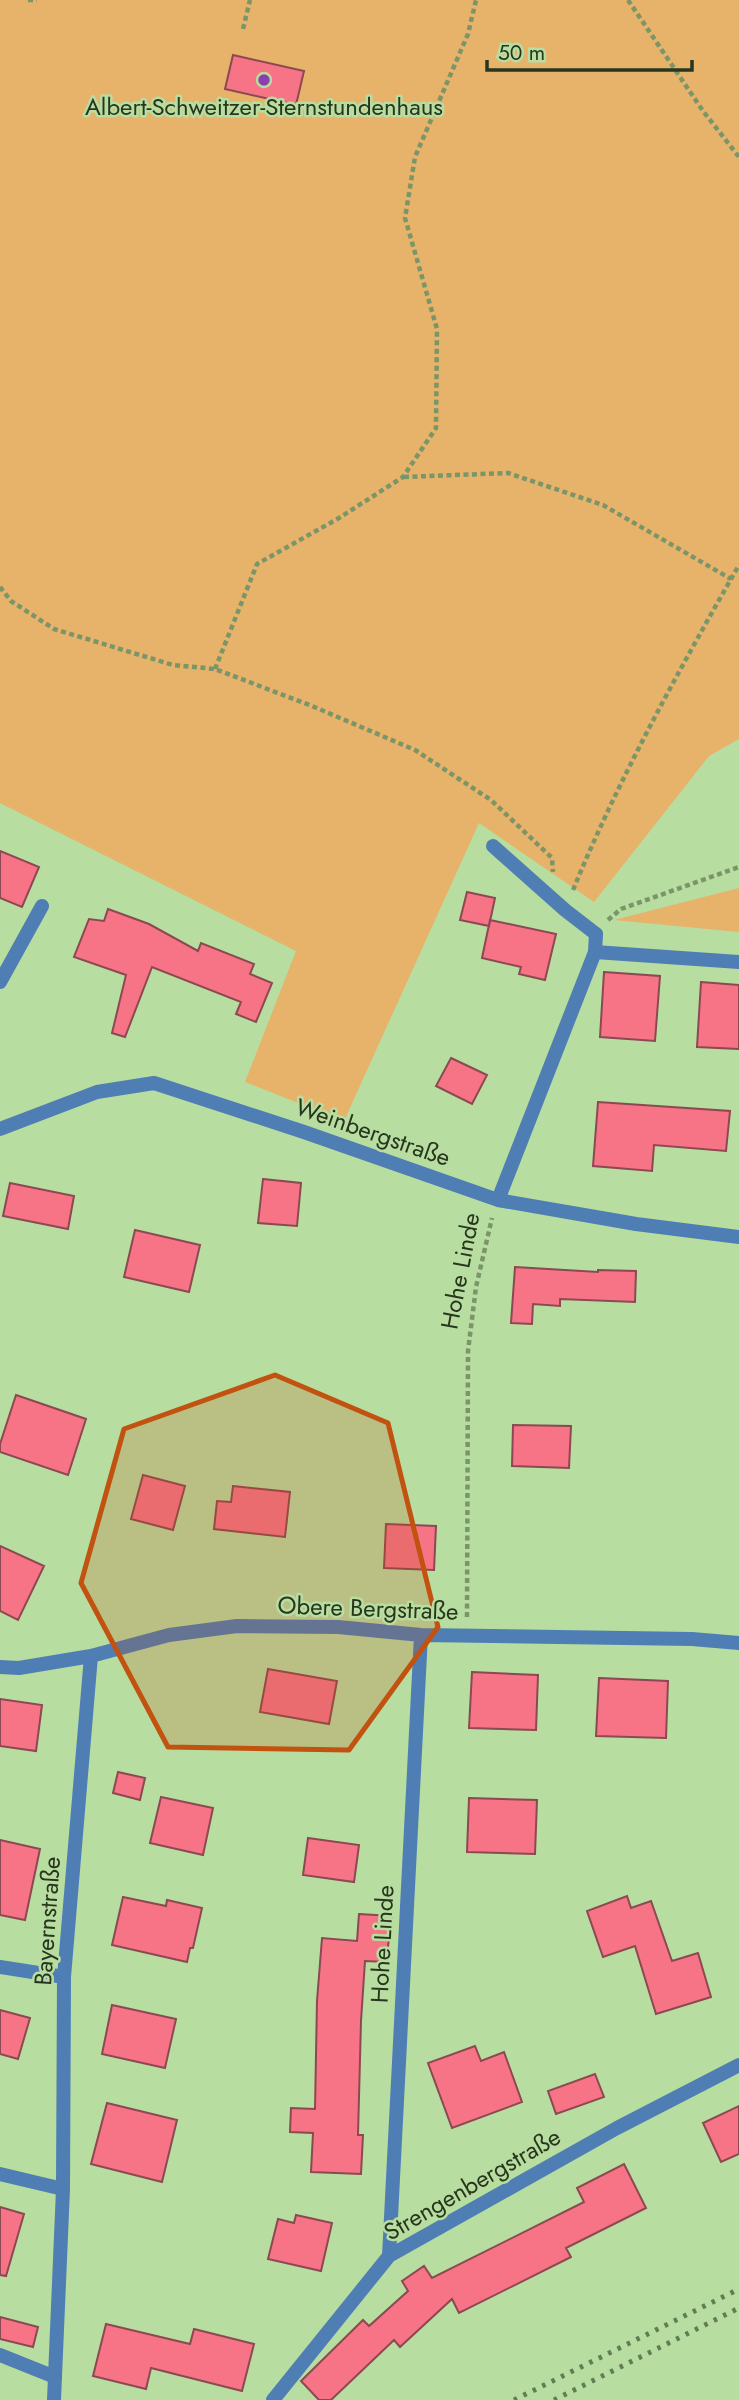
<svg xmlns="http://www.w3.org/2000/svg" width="739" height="2400" font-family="Jost,sans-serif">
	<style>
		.green { fill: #e7b26a }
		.building { fill: #f67486; stroke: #8c4951; stroke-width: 2 }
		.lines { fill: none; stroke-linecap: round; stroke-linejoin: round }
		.path { stroke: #7a9668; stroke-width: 4.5; stroke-dasharray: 5 3.5; stroke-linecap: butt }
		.service { stroke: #4f7eb4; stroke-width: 14 }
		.minor { stroke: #4f7eb4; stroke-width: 14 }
		.rail { stroke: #647c54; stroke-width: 5; stroke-dasharray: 3.5 7; stroke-linecap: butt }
		.marked { fill: #c25210; fill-opacity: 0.2; stroke: #c25210; stroke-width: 5; stroke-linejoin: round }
		.poi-dot { fill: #8c3eaf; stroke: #b8dda0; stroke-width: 2.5 }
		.labels { text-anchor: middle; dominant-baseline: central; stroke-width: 5; stroke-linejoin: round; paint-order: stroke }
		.poi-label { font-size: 24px; fill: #28361e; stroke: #b8dda0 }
		.street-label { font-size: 24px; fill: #28361e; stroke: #b8dda0 }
	</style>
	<rect width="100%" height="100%" fill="#b8dda0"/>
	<path class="green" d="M0 0H739V739L709 756 594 902 479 823 344 1121 245 1082 296 951 0 803Z
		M739 888V932L614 920Z"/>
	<path class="building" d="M233 55 304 71 296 105 225 89Z
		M0 851 39 867 22 907 0 898Z
		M467 892 495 898 489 926 460 920Z
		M108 909 149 924 198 951 201 943 254 964 250 974 272 983 256 1022 236 1014 241 1002 152 967 125 1037 112 1033 126 975 74 957 89 919 104 921Z
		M490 920 556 934 545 980 519 974 521 967 482 958Z
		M604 972 660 976 655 1041 600 1037Z
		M701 982 739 985V1049L697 1047Z
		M451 1058 487 1075 472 1104 436 1086Z
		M598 1102 730 1111 726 1151 654 1145 652 1171 593 1166Z
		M263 1179 301 1183 297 1226 258 1223Z
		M10 1183 74 1196 68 1229 3 1216Z
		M135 1230 200 1245 189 1292 124 1277Z
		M515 1267 598 1272V1270L636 1271 635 1302 560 1299V1306L533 1304 532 1324 511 1323Z
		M16 1395 86 1419 68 1475 0 1452V1444Z
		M513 1425 571 1426 569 1468 512 1466Z
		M143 1475 185 1486 173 1530 131 1519Z
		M233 1486 290 1492 285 1537 214 1529 217 1501 231 1502Z
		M386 1524 436 1526 434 1570 384 1568Z
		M0 1546 44 1566 18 1620 0 1611Z
		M268 1669 337 1681 329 1724 260 1712Z
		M472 1672 538 1675 536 1730 469 1728Z
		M599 1678 668 1681 666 1738 596 1736Z
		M0 1699 42 1705 36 1751 0 1746Z
		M118 1772 145 1778 140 1800 113 1793Z
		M161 1797 213 1808 203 1855 150 1843Z
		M469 1798 537 1800 535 1854 467 1852Z
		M308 1838 359 1845 354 1882 303 1875Z
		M0 1840 40 1849 25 1920 0 1915Z
		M627 1896 631 1908 651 1901 672 1961 698 1953 711 1997 656 2014 635 1946 603 1957 587 1911Z
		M123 1897 166 1906 167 1900 202 1908 193 1948H190L187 1962 112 1945Z
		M359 1914 392 1916 386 1962 365 1961 361 2021 358 2135H363L361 2174 311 2172 313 2133 290 2132 291 2108 315 2109 317 2001 322 1938 357 1941Z
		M112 2005 176 2019 165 2068 102 2054Z
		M0 2010 30 2018 18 2059 0 2054Z
		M475 2046 481 2061 504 2052 522 2102 452 2128 428 2063Z
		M595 2074 604 2097 556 2114 548 2091Z
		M107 2103 177 2120 162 2182 91 2164Z
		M739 2106V2154L721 2162 703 2123Z
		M624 2164 646 2208 566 2248 571 2257 459 2313 452 2299 400 2347 394 2340 331 2400H319L301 2381 363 2320 369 2326 408 2291 402 2281 424 2266 432 2278 584 2202 577 2188Z
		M0 2207 24 2214 6 2276 0 2275Z
		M296 2215 332 2223 321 2271 268 2259 278 2219 294 2223Z
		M0 2317 38 2327 33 2347 0 2339Z
		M106 2324 190 2344 194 2329 254 2344 242 2391 151 2368 146 2389 93 2376Z"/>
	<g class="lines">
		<path class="path" d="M28 0H37
			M628 0 703 111 739 157
			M243 29 250 0
			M404 477 508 473 603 505 731 579
			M0 587 11 601 54 629 173 665 215 669 312 706 415 750 491 800 552 858 553 872
			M215 669 257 564 339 518 403 477 436 428 437 329 405 218 415 157 468 34 476 0
			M573 890C619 778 679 670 739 565
			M608 920 621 909 739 867
			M467 1617 468 1351 476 1287 492 1218"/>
		<path class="service" d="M493 846 565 910 596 934
			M595 952 739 962
			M0 982 42 906
			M0 2174 63 2189
			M0 2355 55 2377"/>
		<path class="minor" d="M0 1129 97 1092 154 1083 304 1132 498 1200 636 1224 739 1237
			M498 1200 595 952 596 934
			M0 1667 19 1668 91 1656 169 1635 237 1626 338 1627 421 1635 692 1639 739 1643
			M0 1967 64 1977
			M389 2256 421 1635
			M54 2400 63 2189 64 1977 91 1656
			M273 2400 389 2256 617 2128 739 2065"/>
		<path class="rail" d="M514 2400 739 2289
			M554 2400 739 2308"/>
	</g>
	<path class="marked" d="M275 1375 388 1423 438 1627 349 1750 168 1747 81 1583 124 1429Z"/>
	<circle class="poi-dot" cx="264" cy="80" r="7"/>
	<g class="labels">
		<g class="poi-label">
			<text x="264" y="106">Albert-Schweitzer-Sternstundenhaus</text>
		</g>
		<g class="street-label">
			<text transform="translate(373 1132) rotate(19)">Weinbergstraße</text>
			<text transform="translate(460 1271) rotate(-79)">Hohe Linde</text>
			<text transform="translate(368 1608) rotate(2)">Obere Bergstraße</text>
			<text transform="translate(47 1921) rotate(-86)">Bayernstraße</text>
			<text transform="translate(382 1944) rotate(-87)">Hohe Linde</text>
			<text transform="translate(472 2184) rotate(-30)">Strengenbergstraße</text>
		</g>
	</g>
	<path d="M487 60v10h205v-10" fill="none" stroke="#28361e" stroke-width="3.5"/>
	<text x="498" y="60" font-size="21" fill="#28361e" stroke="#b8dda0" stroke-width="5" paint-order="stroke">50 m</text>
</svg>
